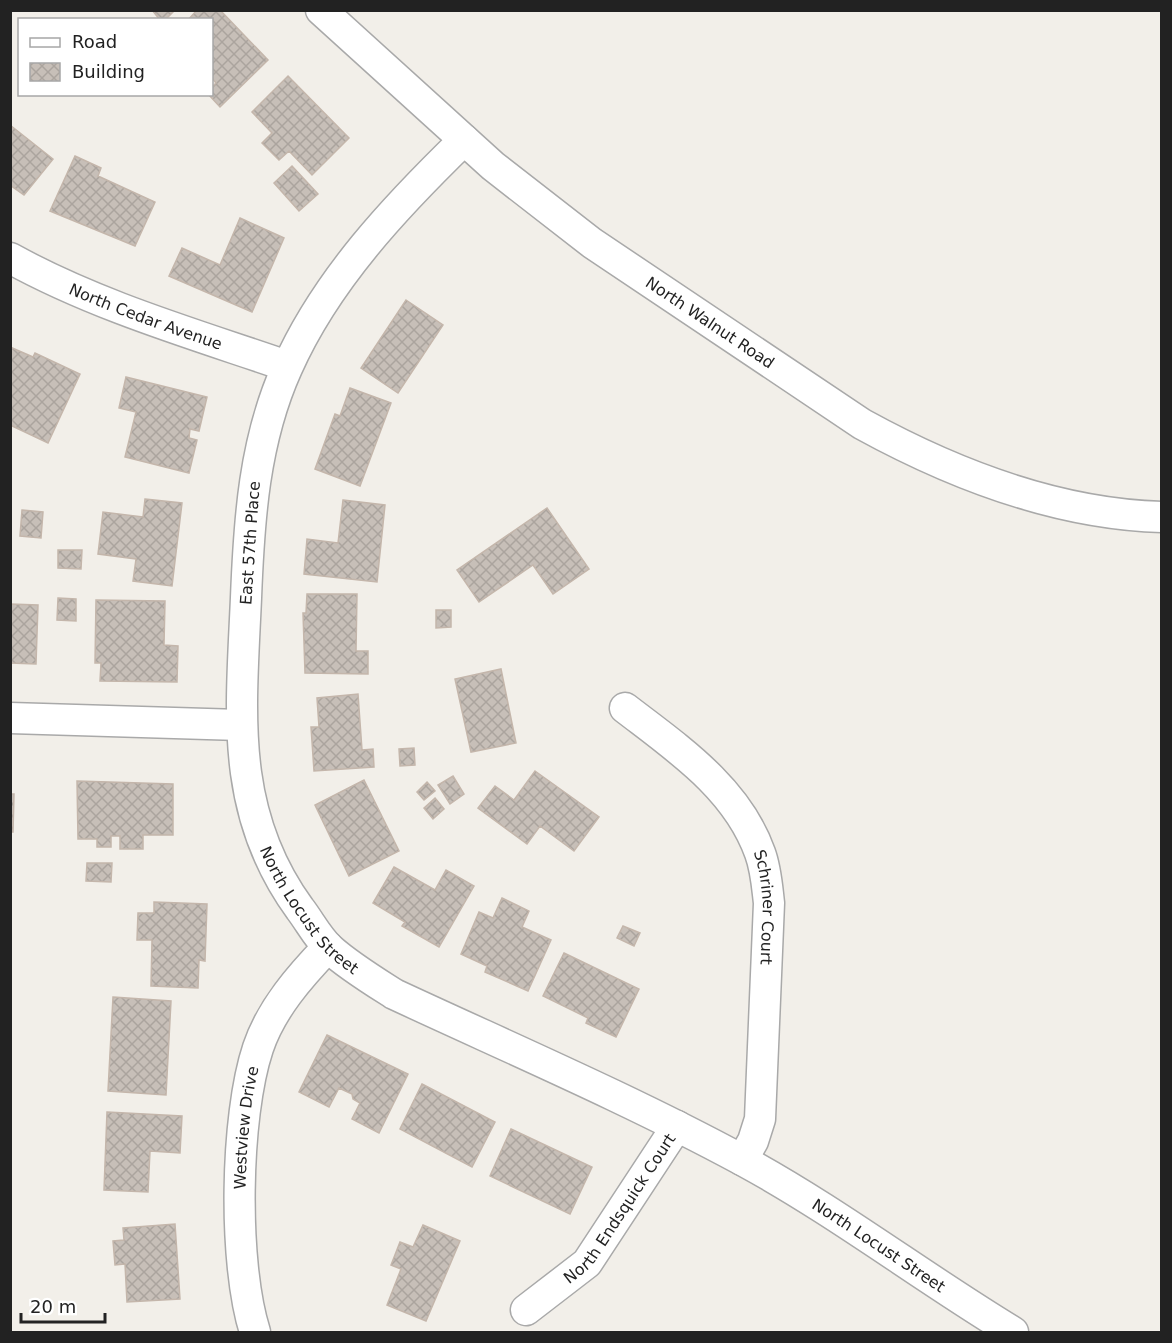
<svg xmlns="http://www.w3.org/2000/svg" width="1172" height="1343" font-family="'DejaVu Sans',sans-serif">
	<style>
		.building { fill: url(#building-cross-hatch); stroke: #c4b6ab; stroke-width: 1.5 }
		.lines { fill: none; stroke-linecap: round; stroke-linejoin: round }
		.street-casing { stroke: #a9a9a9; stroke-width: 33 }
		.street { stroke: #fff; stroke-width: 30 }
		.labels { text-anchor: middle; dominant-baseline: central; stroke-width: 5; stroke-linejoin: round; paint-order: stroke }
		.street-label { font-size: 16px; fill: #222; stroke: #fff }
	</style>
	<defs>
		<pattern id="building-cross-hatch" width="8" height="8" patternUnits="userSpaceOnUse" patternTransform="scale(1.5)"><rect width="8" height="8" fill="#c7bfb8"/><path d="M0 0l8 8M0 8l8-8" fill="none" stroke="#aba49e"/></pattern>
	</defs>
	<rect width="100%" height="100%" fill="#f2efe9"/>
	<path class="building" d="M152 10H175L165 20H160Z
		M197 10H220L268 60 220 107 208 94H212V87L216 83 212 78V20H188Z
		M288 76 349 138 312 175 289 151 279 160 262 143 272 133 252 112Z
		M10 125 53 159 24 195 10 185Z
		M75 156 101 168 98 176 155 202 135 246 50 211Z
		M292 166 318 194 299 211 274 183Z
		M240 218 284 238 252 312 169 276 182 248 220 265Z
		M406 300 443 325 398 393 361 368Z
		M10 347 33 357 35 353 80 374 48 443 10 425Z
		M126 377 207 397 199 431 190 429 189 438 197 440 189 473 125 457 136 412 119 408Z
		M350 388 391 403 360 486 315 469 335 414 340 416Z
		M145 499 182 503 172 586 133 581 136 559 98 554 103 512 143 517Z
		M343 500 385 505 377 582 304 574 307 539 338 543Z
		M547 508 589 569 553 594 533 565 479 602 457 570Z
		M22 510 43 512 41 538 20 536Z
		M58 550H82L81 569 58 568Z
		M307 594H357L356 651H368V674L305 673 303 613H306Z
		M58 598 76 599V621L57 620Z
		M96 600 165 601 164 645 178 646 177 682 100 681 101 663H95Z
		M10 604 38 605 36 664 10 663Z
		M436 610H451V627L436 628Z
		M501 669 516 743 471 752 455 679Z
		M358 694 362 750 373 749 374 767 314 771 311 727H319L317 698Z
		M414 748 415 765 400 766 399 749Z
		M535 771 599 817 574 851 540 826 527 844 478 808 495 786 514 800Z
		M453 776 464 794 450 804 438 785Z
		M364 780 399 851 349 876 315 805Z
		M77 781 173 784V835H143V849H120V836H111V847H97V839H78Z
		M427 782 435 791 424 800 417 792Z
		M10 794H14L13 832H10Z
		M435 798 444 809 433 819 424 808Z
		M87 863H112L111 882 86 881Z
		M394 867 435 890 446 870 474 886 439 947 402 926 405 922 373 903Z
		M502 898 529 911 522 927 551 940 528 991 485 972 487 966 461 954 479 912 493 918Z
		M154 902 207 904 205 961 199 960 198 988 151 986 152 940H137L138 913H154Z
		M623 926 640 933 634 946 617 938Z
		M564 953 639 989 616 1037 586 1023 588 1018 543 996Z
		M113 997 171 1001 166 1095 108 1091Z
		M327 1035 408 1074 379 1133 352 1119 360 1103 353 1099 352 1094 339 1088 329 1107 299 1092Z
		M422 1084 495 1122 472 1167 400 1129Z
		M107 1112 182 1116 180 1153 150 1151 148 1192 104 1190Z
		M511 1129 592 1167 570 1214 490 1176Z
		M175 1224 180 1299 127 1302 125 1264 115 1265 113 1241 124 1240 123 1228Z
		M423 1225 460 1241 426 1321 387 1305 401 1269 391 1265 400 1242 413 1247Z"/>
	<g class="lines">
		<g class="street-casing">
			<g id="street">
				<path id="s1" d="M321 10 493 166 592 243 862 424C953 474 1056 514 1162 517"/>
				<path id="s2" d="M464 140C396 206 326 280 287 368 254 441 249 520 246 598 241 712 229 812 300 909 310 922 318 938 330 949 349 966 372 980 394 994 510 1048 629 1099 742 1160 836 1211 922 1277 1013 1332"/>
				<path id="s3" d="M10 258C97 306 194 334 287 366"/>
				<path id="s4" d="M625 708C677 748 737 788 760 853 766 869 767 886 769 903L760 1119 753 1141 742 1160"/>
				<path d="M10 718 240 725"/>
				<path id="s5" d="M526 1310 587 1263 677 1126"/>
				<path id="s6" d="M255 1332C233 1263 235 1117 258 1048 271 1009 300 976 328 947"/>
			</g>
		</g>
		<use href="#street" class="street"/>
	</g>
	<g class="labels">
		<g class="street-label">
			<text stroke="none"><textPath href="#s3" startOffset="148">North Cedar Avenue</textPath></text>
			<text stroke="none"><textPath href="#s1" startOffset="500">North Walnut Road</textPath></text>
			<text transform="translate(250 543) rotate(-86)">East 57th Place</text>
			<text stroke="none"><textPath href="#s2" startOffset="855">North Locust Street</textPath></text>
			<text stroke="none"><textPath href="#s4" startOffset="256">Schriner Court</textPath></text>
			<text stroke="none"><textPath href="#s6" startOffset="206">Westview Drive</textPath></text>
			<text stroke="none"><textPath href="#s5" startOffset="140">North Endsquick Court</textPath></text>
			<text stroke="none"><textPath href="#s2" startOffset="1524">North Locust Street</textPath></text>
		</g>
	</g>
	<rect width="1172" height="1343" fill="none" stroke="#222222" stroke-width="24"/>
	<rect x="18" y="18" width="195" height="78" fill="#ffffff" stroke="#a7a7a7" stroke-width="1.5"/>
	<rect x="30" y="38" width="30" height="9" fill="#ffffff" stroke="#a7a7a7" stroke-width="1.5"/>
	<text x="72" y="48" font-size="18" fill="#222222">Road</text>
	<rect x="30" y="63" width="30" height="18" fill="url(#building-cross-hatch)" stroke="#a7a7a7" stroke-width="1.5"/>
	<text x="72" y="78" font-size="18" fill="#222222">Building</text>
	<path d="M21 1313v9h84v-9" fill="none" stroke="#222222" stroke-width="3"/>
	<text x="30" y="1313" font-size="18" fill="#222222" stroke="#ffffff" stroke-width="4.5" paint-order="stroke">20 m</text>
</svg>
